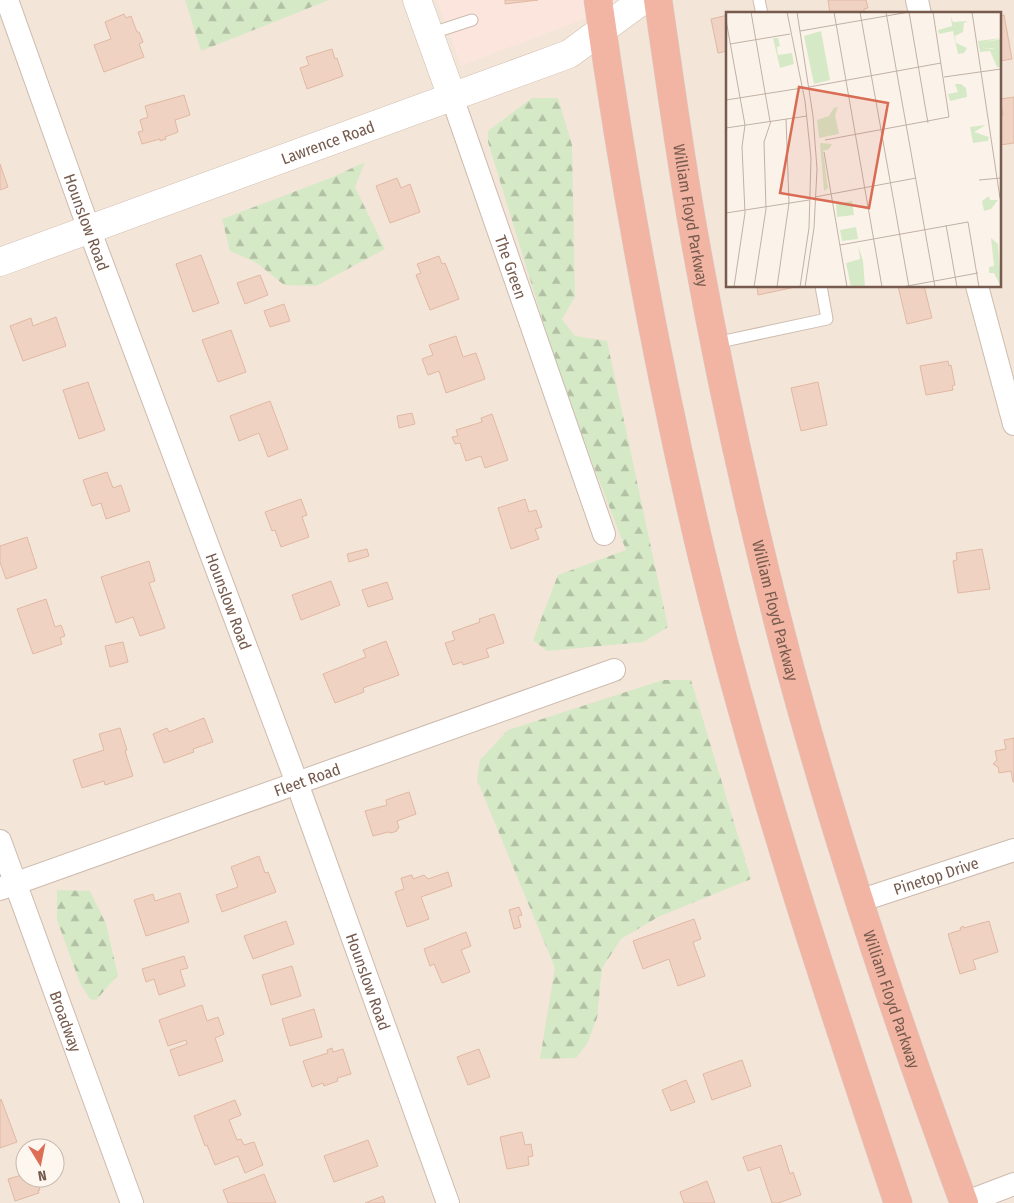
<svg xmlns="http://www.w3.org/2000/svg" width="1014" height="1203" font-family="'Fira Sans Condensed',sans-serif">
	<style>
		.residential { fill: #f3e5d7; fill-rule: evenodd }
		.commercial { fill: #fbe5dd }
		.forest { fill: url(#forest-firs) }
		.building { fill: #f0d2c2; stroke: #e1b8a3 }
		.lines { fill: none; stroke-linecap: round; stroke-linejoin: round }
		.lane-casing { stroke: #cdbbaf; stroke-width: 13 }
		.street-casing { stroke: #cdbbaf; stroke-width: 24 }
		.secondary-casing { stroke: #d2bdaf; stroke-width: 29 }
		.highway-casing { stroke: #d8d1cd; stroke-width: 29 }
		.lane { stroke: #fff; stroke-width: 11 }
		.street { stroke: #fff; stroke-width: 22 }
		.secondary { stroke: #fff; stroke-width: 28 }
		.highway { stroke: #f2b4a3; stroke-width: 28 }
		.labels { text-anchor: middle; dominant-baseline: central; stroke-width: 4.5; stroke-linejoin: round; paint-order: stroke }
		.street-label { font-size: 16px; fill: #755a4d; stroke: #fef7ef }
		.inset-road { fill: none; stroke: #c1b1a6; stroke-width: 1 }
		.view { fill: #d96c55; fill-opacity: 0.15; stroke: #d96c55; stroke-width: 2.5 }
		.inset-edge { fill: none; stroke: #755a4d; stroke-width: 2.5 }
	</style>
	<defs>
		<pattern id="forest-firs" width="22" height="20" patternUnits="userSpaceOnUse" patternTransform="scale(1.25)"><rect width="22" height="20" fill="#d6e9c7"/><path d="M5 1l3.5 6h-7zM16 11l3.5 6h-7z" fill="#b2c0a4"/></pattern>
	</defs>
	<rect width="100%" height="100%" fill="#fbf3e9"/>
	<path class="residential" d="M0 0H1014V1203H0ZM728 14H1000V286H728ZM25 1148H55V1178H25Z"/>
	<path class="commercial" d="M437 0H626V3L461 66Z"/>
	<path class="forest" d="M185 0H329L201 51Z
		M532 98H558L572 145 575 297 562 319 575 336 607 341 668 627 643 642 547 651 533 640 558 575 626 550 564 390 488 142V131Z
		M365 162 355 187 385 249 316 286 284 285 257 263 230 251 222 219 333 177Z
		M663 680H691L751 879 658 917 621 939 602 968 597 1018 587 1044 576 1058 540 1059 555 968 477 780 480 760 508 730Z
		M57 890 90 891 106 924 118 975 96 1000 90 999 80 983 57 920Z"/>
	<path class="building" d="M505 0H538L505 4Z
		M828 0H866L868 8 864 9V14H830Z
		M124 14 126 18 131 16 137 32H139L143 42 139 44 144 57 104 72 94 45 111 39 105 22Z
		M728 15V51L718 53 711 19Z
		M1004 15 1012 59 1000 61V16Z
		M332 49 335 59 337 58 343 76 307 89 300 68 309 65 306 57Z
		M184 95 190 115 175 120 178 132 165 137 166 139 160 141V139L142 144 138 132 143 131 140 120 148 117 145 106Z
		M1014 97V143L1000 145V115H1003L1000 99Z
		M0 164 8 187 0 190Z
		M397 178 401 188 410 184 420 212 390 223 376 186Z
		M201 255 219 303 193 312 176 264Z
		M439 256 442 264 445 263 459 299 430 310 416 275 421 273 417 264Z
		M260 275 268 295 245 304 237 283Z
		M757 286H800L758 295Z
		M898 286H924L932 318 907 324Z
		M284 304 290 321 270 327 264 311Z
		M56 317 66 346 23 361 10 326 31 318 33 326Z
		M231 330 246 372 218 382 202 340Z
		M456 336 463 357 476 353 485 379 446 393 439 371 428 375 422 359 433 355 429 345Z
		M948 361 949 366 951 365 955 385 952 386 953 390 926 395 920 366Z
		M88 382 105 430 79 439 63 390Z
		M818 382 827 425 801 431 791 388Z
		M270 401 288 449 268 457 259 433 239 441 230 416Z
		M412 413 415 424 399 428 397 416Z
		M492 414 508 460 485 468 481 456 466 461 460 443 455 444 452 437 458 436 456 430 482 422 481 418Z
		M107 472 113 488 121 485 130 511 106 519 101 503 92 506 83 480Z
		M301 499 307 515 302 517 309 537 281 547 275 530 272 531 265 512Z
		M525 499 529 512 536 510 542 527 535 529 539 539 511 549 498 508Z
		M27 537 37 568 6 579 0 562V546Z
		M367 549 369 556 349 562 347 554Z
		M982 549 990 589 958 593 953 561 957 560 956 553Z
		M149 561 155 581 149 583 165 628 140 636 133 617 116 623 101 577Z
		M331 581 340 605 301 620 292 595Z
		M387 582 393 599 368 607 362 590Z
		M46 599 55 627 61 625 65 636 60 638 62 644 33 654 17 609Z
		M494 614 504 643 486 649 489 657 463 665 462 662 453 665 445 643 455 640 452 632 480 622 479 619Z
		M386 641 399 675 363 688 364 692 335 703 323 674 366 657 363 650Z
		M123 642 128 662 110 667 105 646Z
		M204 718 213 742 193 749 194 752 164 763 153 734 167 728 169 732Z
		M120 728 127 750 125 751 133 776 105 785 104 781 82 788 73 760 104 750 99 734Z
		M1014 738V782H1013L1011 771 999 773 998 767 993 764 997 760 995 751 1006 749 1004 740Z
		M409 792 416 814 397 821 399 828 397 829V831L391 833 388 832 373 836 365 811 387 805 386 800Z
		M259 856 265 873 268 872 276 892 222 912 216 895 238 887 231 867Z
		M448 872 452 886 421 897 429 919 407 927 395 892 404 889 401 878 412 875 413 879 424 875 428 879Z
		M180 893 189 922 146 936 134 900 153 894 155 901Z
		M519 907 522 915 518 916 521 927 514 929 509 910Z
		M694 919 701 939 693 942 705 976 678 986 669 959 643 969 633 941Z
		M286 921 294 944 253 959 244 936Z
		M989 921 998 952 973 960 976 969 960 974 948 934 961 930 960 928 963 926 964 928Z
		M466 932 471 946 461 950 470 972 442 983 434 964 430 966 424 949Z
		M184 956 188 968 180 970 185 986 159 995 154 979 146 982 142 969Z
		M292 966 301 996 271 1005 262 975Z
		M202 1005 207 1021 218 1017 224 1034 215 1038 223 1061 179 1076 170 1050 187 1044 186 1040 168 1046 159 1020Z
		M314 1009 322 1037 290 1046 282 1019Z
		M332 1048 333 1052 343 1049 351 1074 337 1078 338 1081 324 1086 323 1083 312 1087 303 1061 328 1053 327 1050Z
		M479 1049 490 1077 468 1085 457 1057Z
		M742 1060 751 1086 712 1100 703 1074Z
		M686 1080 695 1102 671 1111 662 1090Z
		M1 1099 17 1142 0 1148V1100Z
		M235 1100 241 1115 229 1120 237 1140 241 1139 244 1145 254 1142 263 1165 245 1173 238 1156 215 1165 207 1145 205 1146 194 1116Z
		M522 1132 525 1145 531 1144 533 1156 528 1157 529 1165 507 1169 500 1137Z
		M368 1140 378 1166 334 1182 324 1156Z
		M781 1145 790 1174 793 1172 801 1195 778 1203H772L760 1167 748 1171 743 1157Z
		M25 1174V1178H36L40 1190H38L39 1193 15 1201 8 1179Z
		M264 1174 276 1203H228L223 1190Z
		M707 1181 715 1203H684L680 1192Z
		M383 1196 385 1203H365Z"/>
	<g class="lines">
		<g class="lane-casing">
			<path id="lane" d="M759 0 762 14
				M429 34 472 20
				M715 343 827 319 821 286"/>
		</g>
		<g class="street-casing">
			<g id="street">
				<path id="s1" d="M7 0 82 210 297 783 448 1203"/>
				<path d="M917 0 920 14"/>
				<path id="s2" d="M452 97 604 534"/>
				<path d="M977 286 1014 424"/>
				<path id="s3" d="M0 841 132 1203"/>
				<path id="s4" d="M0 889 614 670"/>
				<path id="s5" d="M859 901 1014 850"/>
				<path d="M964 1203 1014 1184"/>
			</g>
		</g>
		<g class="secondary-casing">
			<g id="secondary">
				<path d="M417 0 452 97"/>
				<path id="s6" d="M0 262 569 54 643 0"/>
			</g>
		</g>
		<g class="highway-casing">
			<g id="highway">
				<path d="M598 0C624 185 658 370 701 552 754 773 826 988 898 1203"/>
				<path id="s7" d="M658 0C669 74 679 149 692 223 718 372 751 521 790 668 839 849 899 1027 964 1203"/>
			</g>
		</g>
		<use href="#lane" class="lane"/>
		<use href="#street" class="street"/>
		<use href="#secondary" class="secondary"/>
		<use href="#highway" class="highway"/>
	</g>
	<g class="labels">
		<g class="street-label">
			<text stroke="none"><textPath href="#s6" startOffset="349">Lawrence Road</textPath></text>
			<text stroke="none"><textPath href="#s7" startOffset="218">William Floyd Parkway</textPath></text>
			<text stroke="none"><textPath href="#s1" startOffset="236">Hounslow Road</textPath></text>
			<text stroke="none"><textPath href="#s2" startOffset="180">The Green</textPath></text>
			<text stroke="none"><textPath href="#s1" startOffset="641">Hounslow Road</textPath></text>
			<text stroke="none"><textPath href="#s7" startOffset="622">William Floyd Parkway</textPath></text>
			<text stroke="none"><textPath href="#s4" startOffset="326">Fleet Road</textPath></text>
			<text stroke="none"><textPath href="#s5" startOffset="81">Pinetop Drive</textPath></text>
			<text stroke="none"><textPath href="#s1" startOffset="1046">Hounslow Road</textPath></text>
			<text stroke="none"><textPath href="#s7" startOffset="1028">William Floyd Parkway</textPath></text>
			<text stroke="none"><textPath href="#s3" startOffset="192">Broadway</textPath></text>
		</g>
	</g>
	<g transform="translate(726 12)">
		<rect width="275" height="275" fill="#fbf3e9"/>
		<path d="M275 27V50L274 51 267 36H258L255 31Z" fill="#d6e9c7"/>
		<path d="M225 5 227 10 242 9 238 11 237 20 229 24 230 31 241 36 238 41 232 42 227 19 213 22 212 18 226 14ZM95 19 104 68 88 72 78 24ZM47 26H52L54 34 51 35 52 43 66 41 68 52 54 56ZM275 26 256 31 258 36 269 37 275 50V55H271L264 39 254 40 252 29ZM229 72H235L240 76 241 85 224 89 222 82 232 80ZM112 95 109 103 113 122 93 126 91 108 103 104 108 96ZM260 113 248 120 263 125 262 129 247 131 244 115ZM94 131 106 132 103 137 97 139 102 176 98 179ZM263 184 264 188H272L265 197 258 199 256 189ZM126 189 128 203 111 205 110 192ZM130 215 132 227 116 229 114 218ZM265 226 272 232 275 275 268 261H263V255L268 254ZM132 233 137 249 139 275H125L120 251 134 247Z" fill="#d6e9c7"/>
		<path class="inset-road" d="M25 0 44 109M61 0 79 89 85 146 83 216 74 275M71 0 87 104 91 157 88 216 79 275M108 0 156 275M134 0 183 275M160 0 209 275M246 0 274 186M0 8 19 113 16 135 19 201 8 275M74 19 183 0 202 111M4 32 64 22M218 65 275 57M83 75 215 51M0 88 76 76M0 116 81 104M99 128 223 105 207 0M98 140 121 275M253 168 275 166M89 185 190 166M0 201 83 188M220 213 231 275M114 233 242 210 253 275M28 275 40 197 38 130 45 109M51 275 63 191 60 107M176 275 252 261"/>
		<path class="view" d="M73 75 162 91 143 196 54 181Z"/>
		<rect width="275" height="275" class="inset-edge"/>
	</g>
	<g transform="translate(40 1163) rotate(170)"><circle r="24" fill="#fef7ef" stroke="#c7b8ae"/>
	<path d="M0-4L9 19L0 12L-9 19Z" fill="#de6d55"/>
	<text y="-8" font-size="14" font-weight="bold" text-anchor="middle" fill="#755a4d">N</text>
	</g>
</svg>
